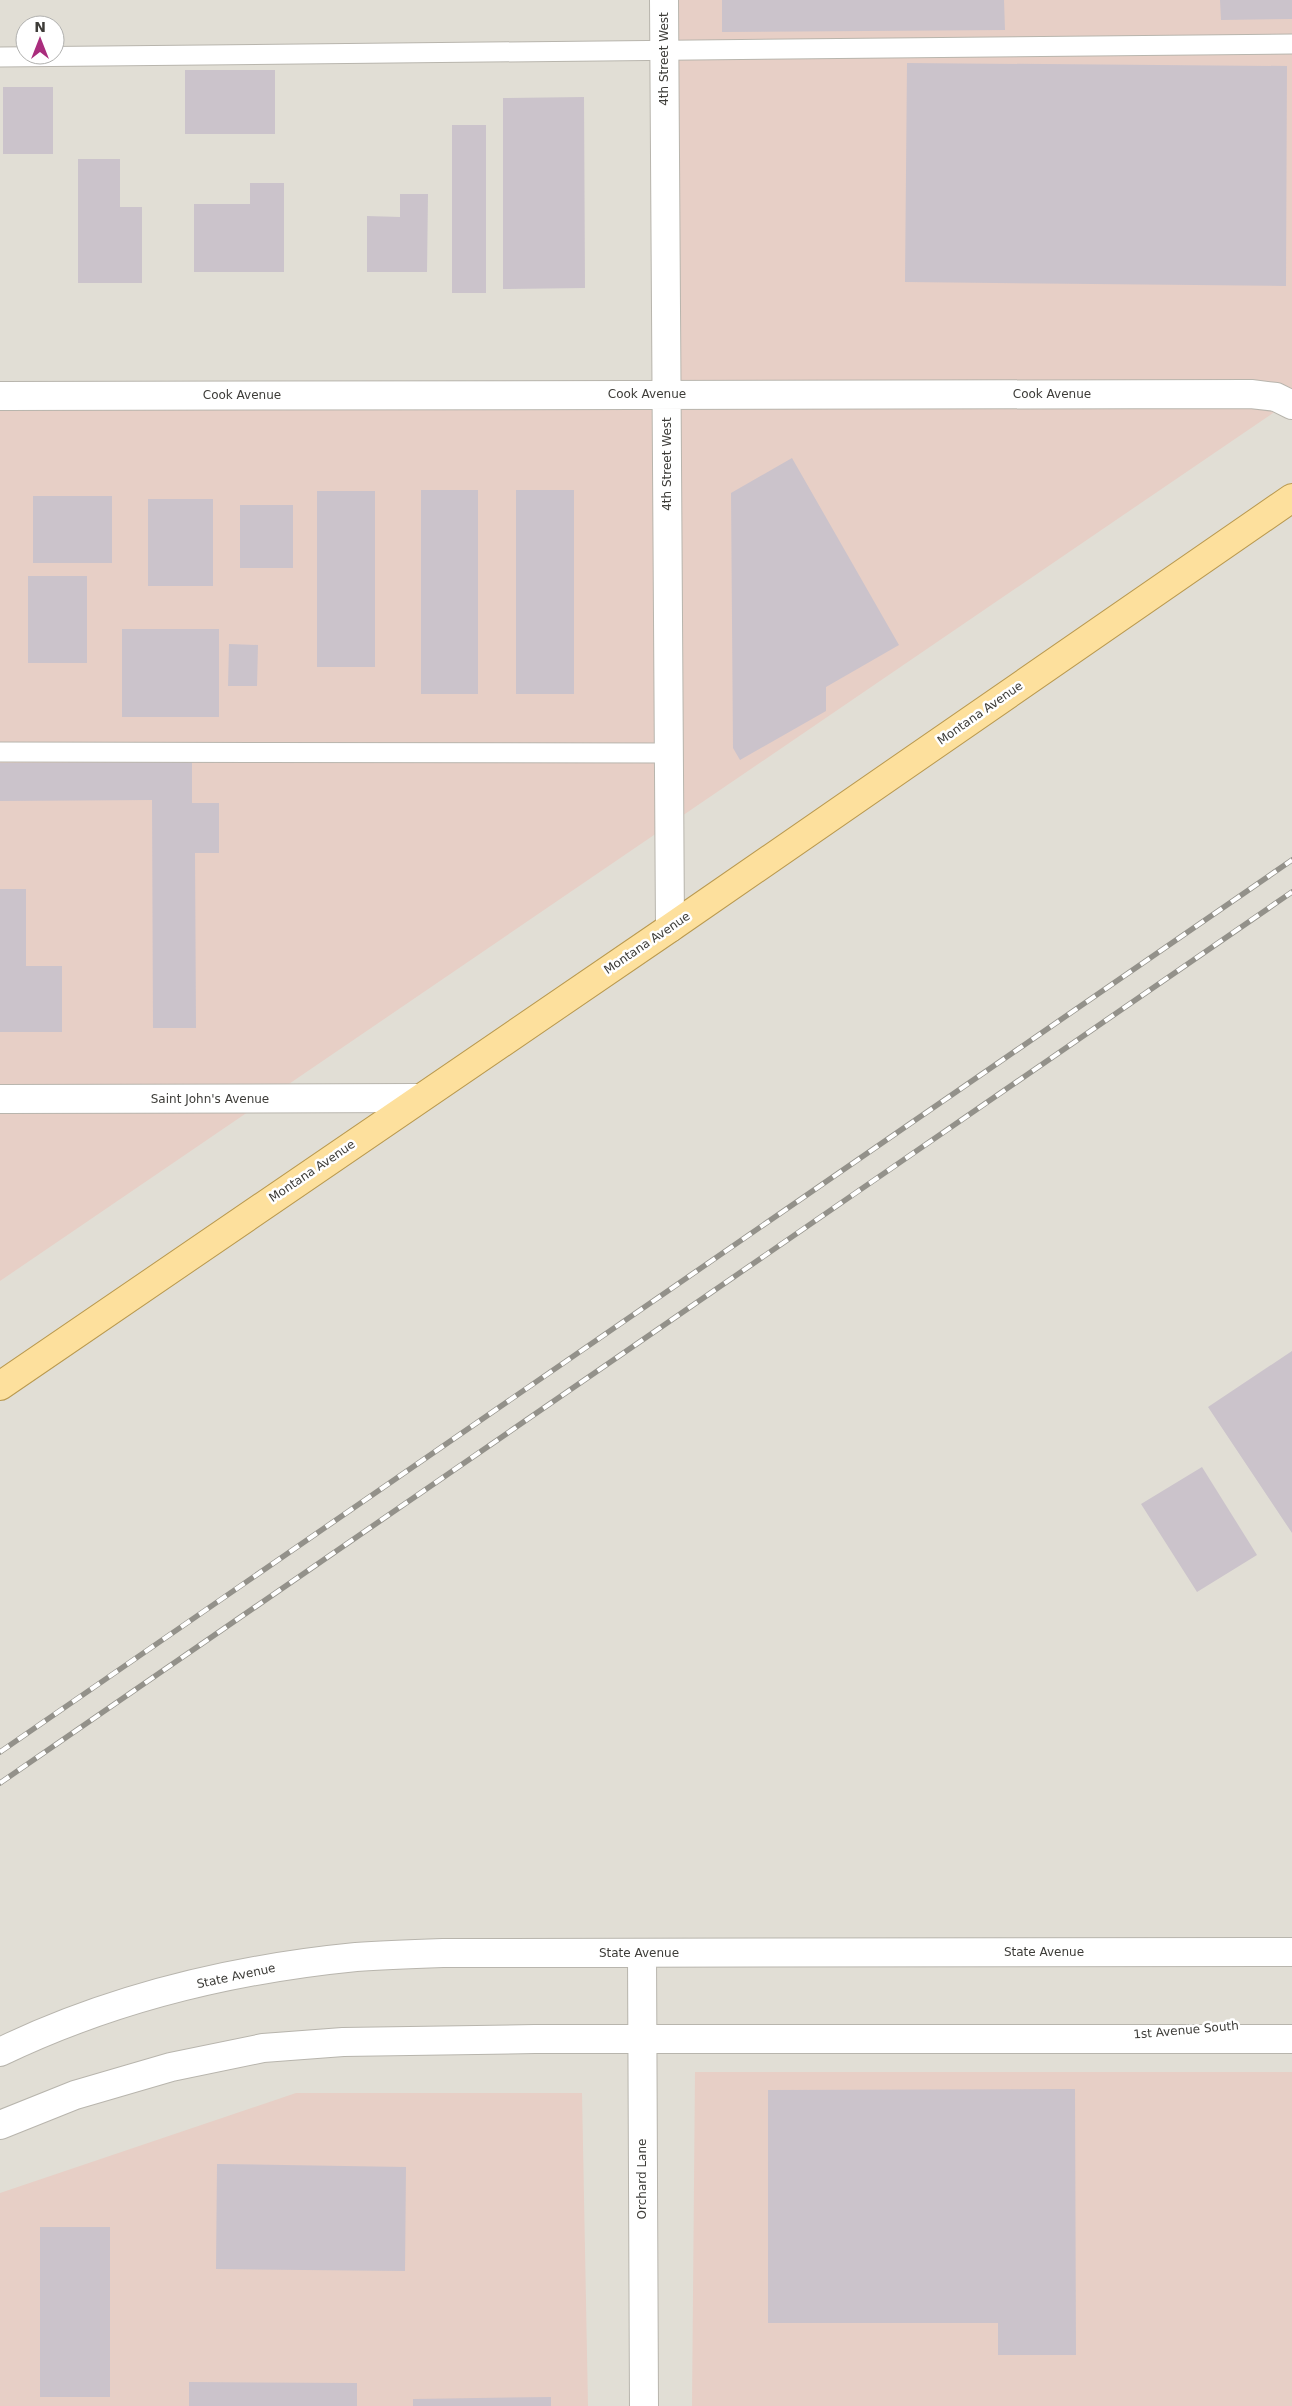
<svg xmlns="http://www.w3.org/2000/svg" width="1292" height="2406" font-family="'DejaVu Sans',sans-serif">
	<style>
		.commercial { fill: #e7cfc6 }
		.building { fill: #cbc3cb }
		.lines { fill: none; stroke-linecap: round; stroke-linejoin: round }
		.lane-casing { stroke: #b8b5ad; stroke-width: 21 }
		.street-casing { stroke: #b8b5ad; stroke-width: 30 }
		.secondary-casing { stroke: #b8b5ad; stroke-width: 30 }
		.primary-casing { stroke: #b9994f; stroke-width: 30 }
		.lane { stroke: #fff; stroke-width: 19 }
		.street { stroke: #fff; stroke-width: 28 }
		.secondary { stroke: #fff; stroke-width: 28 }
		.primary { stroke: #fde09d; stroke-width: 28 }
		.rail-casing { stroke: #93918a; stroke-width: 5.5 }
		.rail { stroke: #fff; stroke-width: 4; stroke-dasharray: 11; stroke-linecap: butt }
		.labels { text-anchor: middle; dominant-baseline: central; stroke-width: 5; stroke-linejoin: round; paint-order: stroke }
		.street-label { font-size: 12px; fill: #3d3c38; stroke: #fff }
	</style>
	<rect width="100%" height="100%" fill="#e1ded5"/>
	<path class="commercial" d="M664 0H1292V400L0 1281V396L667 394Z
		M695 2072H1292V2406H692Z
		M296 2093H582L588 2406H0V2193Z"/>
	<path class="building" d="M722 0H1004L1005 30 722 32Z
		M1220 0H1292V19L1221 20Z
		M907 63 1287 66 1286 286 905 282Z
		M185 70H275V134H185Z
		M3 87H53V154H3Z
		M584 97 585 288 503 289V98Z
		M452 125H486V293H452Z
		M78 159H120V207H142V283H78Z
		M250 183H284V272H194V204H250Z
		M400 194H428L427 272H367V216L400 217Z
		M792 458 899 645 826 687V711L740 760 733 748 731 493Z
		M421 490H478V694H421Z
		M516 490H574V694H516Z
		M317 491H375V667H317Z
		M33 496H112V563H33Z
		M148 499H213V586H148Z
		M240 505H293V568H240Z
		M28 576H87V663H28Z
		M122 629H219V717H122Z
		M229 644 258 645 257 686H228Z
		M192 762V803H219V853H195L196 1028H153L152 800 0 801V763Z
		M0 889H26V966H62V1032H0Z
		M1292 1351V1533L1208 1407Z
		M1202 1467 1257 1555 1197 1592 1141 1504Z
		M1075 2089 1076 2355H998V2323H768V2090Z
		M217 2164 406 2167 405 2271 216 2269Z
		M40 2227H110V2397H40Z
		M189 2382 357 2383V2406H189Z
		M551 2397V2406H413V2399Z"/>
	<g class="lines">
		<g class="lane-casing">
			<path id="lane" d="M0 57 1292 44
				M0 752 669 753"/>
		</g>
		<g class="street-casing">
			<path id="street" d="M664 0 670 928
				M0 396 1251 394 1276 397 1292 405
				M0 1099 419 1098"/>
		</g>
		<g class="secondary-casing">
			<path id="secondary" d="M642 1953 644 2406
				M0 2052C110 1999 234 1969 356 1957 385 1955 414 1954 443 1953L1292 1952
				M0 2125 75 2095 171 2067 263 2048 343 2042 535 2039H1292"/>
		</g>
		<g class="primary-casing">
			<path id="primary" d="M0 1386 670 928 1292 498"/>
		</g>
		<use href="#lane" class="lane"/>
		<use href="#street" class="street"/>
		<use href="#secondary" class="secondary"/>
		<use href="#primary" class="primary"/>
		<g class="rail-casing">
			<path id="rail" d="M0 1752 1292 860
				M0 1783 1292 892"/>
		</g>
		<use href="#rail" class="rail"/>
	</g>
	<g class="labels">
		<g class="street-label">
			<text transform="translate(664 59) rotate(-90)">4th Street West</text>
			<text x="647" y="394">Cook Avenue</text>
			<text x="1052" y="394">Cook Avenue</text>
			<text x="242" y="395">Cook Avenue</text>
			<text transform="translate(667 464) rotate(-90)">4th Street West</text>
			<text transform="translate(980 713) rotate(-35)">Montana Avenue</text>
			<text transform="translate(647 943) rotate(-34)">Montana Avenue</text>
			<text x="210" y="1099">Saint John's Avenue</text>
			<text transform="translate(312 1171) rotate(-34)">Montana Avenue</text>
			<text x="1044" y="1952">State Avenue</text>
			<text x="639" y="1953">State Avenue</text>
			<text transform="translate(236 1976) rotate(-12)">State Avenue</text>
			<text transform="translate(1186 2030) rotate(-5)">1st Avenue South</text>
			<text transform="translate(642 2179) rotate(-90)">Orchard Lane</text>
		</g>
	</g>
	<g transform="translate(40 40)"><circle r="24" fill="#ffffff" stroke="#b1b1af"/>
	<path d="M0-4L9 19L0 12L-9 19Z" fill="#aa2d7d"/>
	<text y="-8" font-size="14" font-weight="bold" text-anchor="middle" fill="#3d3c38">N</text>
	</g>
</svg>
